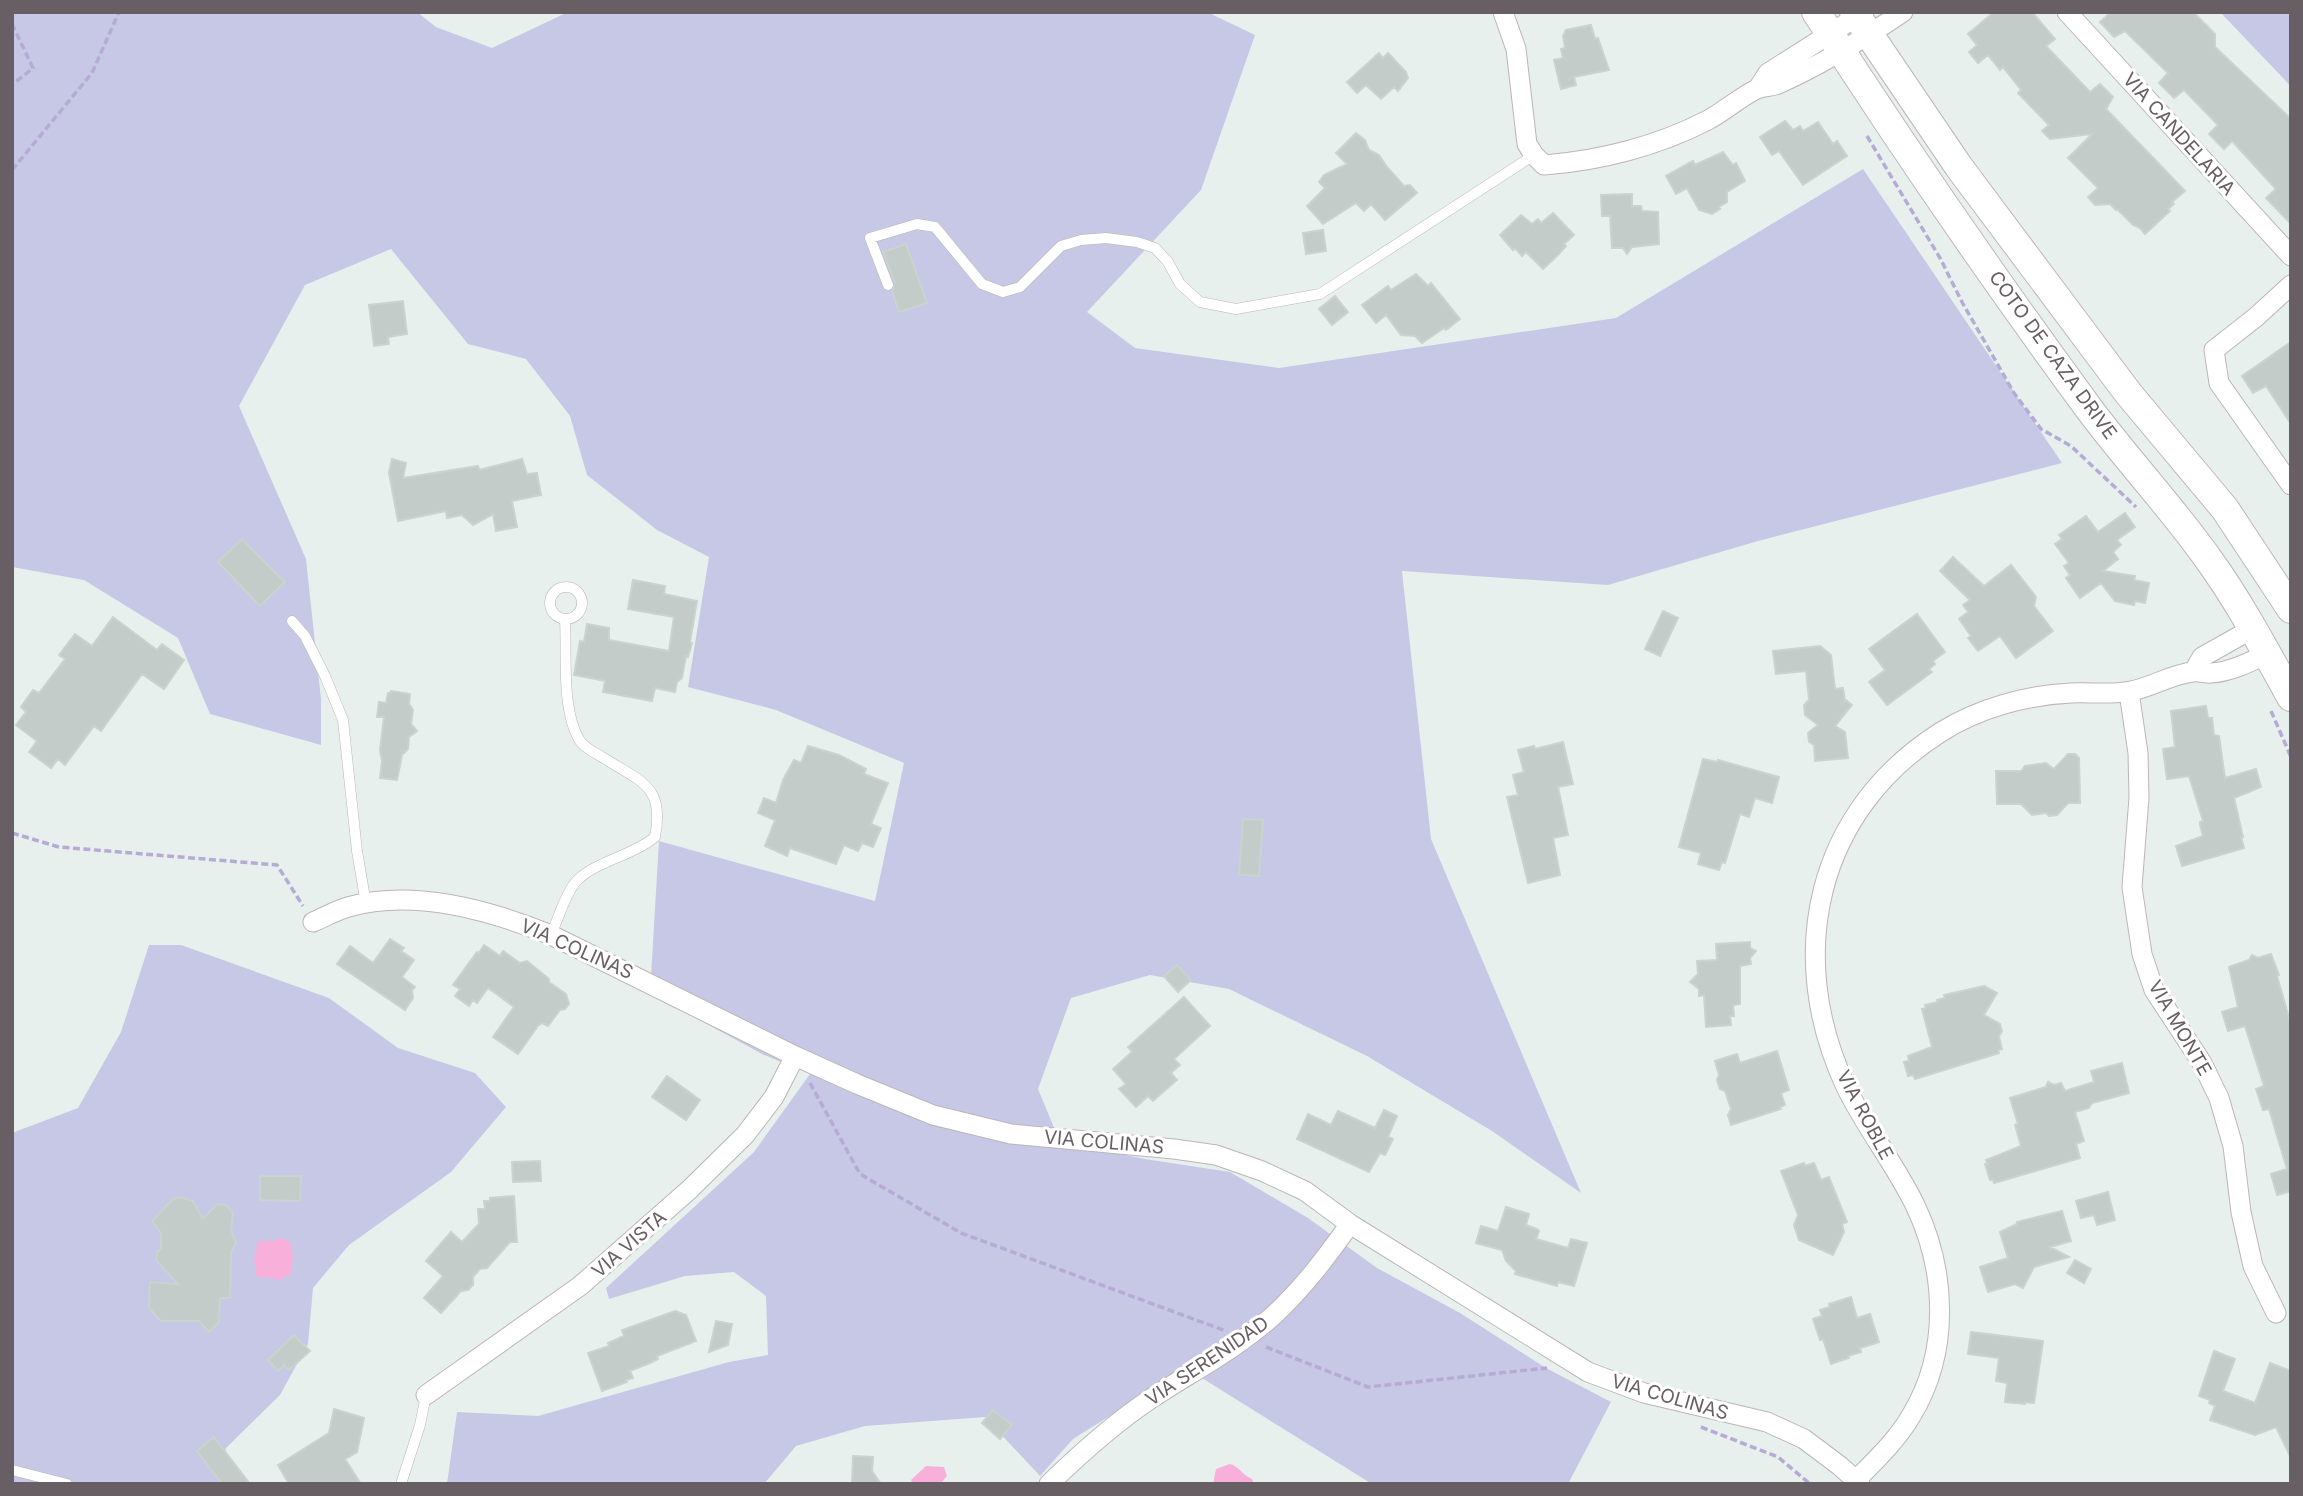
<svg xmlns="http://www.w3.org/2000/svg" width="2303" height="1496" font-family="Inter,sans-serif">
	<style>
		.green { fill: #c7c8e5 }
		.water { fill: #f8b0db }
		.building { fill: #c4ccc9; stroke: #c7d4cf; stroke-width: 2 }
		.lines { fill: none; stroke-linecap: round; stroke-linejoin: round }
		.service-casing { stroke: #bbb5b8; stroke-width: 11 }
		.minor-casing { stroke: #bbb5b8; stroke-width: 21 }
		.secondary-casing { stroke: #beb6ba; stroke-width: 30 }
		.path { stroke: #b5abd5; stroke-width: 3.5; stroke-dasharray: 7 3.5; stroke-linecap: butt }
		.service { stroke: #fff; stroke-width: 10 }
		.minor { stroke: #fff; stroke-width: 19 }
		.secondary { stroke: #fff; stroke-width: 28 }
		.labels { text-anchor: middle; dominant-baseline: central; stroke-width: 6; stroke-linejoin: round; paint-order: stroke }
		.street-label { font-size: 19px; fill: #675f63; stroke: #fff }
	</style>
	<rect width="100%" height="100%" fill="#e8f0ee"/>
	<path class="green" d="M12 12H417L436 27 492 48 568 12H1207L1255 35 1201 190 1087 312 1135 348 1279 368 1616 318 1863 169 2062 463 1758 541 1608 585 1402 571 1431 839 1581 1193 1492 1131 1367 1056 1229 989 1150 975 1071 998 1038 1089 1060 1142 1145 1159 1230 1172 1308 1218 1377 1268 1460 1313 1546 1368 1611 1402 1568 1484H1372L1186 1368 1073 1439 1040 1476 985 1417 865 1426 796 1446 764 1484H447L457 1412 538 1416 729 1362 768 1355 766 1296 734 1272 685 1276 609 1299 606 1288 754 1152 810 1074 762 1054 650 993 659 841 875 901 904 763 776 710 688 687 709 557 657 530 587 475 570 416 526 359 468 344 391 249 305 285 239 406 306 559 321 699V745L210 714 178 638 84 580 12 567Z
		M2220 12H2291V87L2284 79Z
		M149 945H181L329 998 398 1048 475 1073 506 1107 451 1172 349 1245 313 1288 308 1344 280 1395 226 1448 219 1484H12V1133L78 1108 121 1032Z"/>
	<path class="water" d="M279 1238 290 1241 293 1259 290 1276 283 1277 279 1281 273 1278 257 1277 254 1261 258 1241H273Z
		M1230 1464C1239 1466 1242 1475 1252 1479L1254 1484H1213L1216 1469Z
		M926 1466 944 1467 947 1476 940 1484H913L911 1480Z"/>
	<path class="building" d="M1994 12H2032L2055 39 2046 46 2090 92 2100 84 2113 97 2106 109 2185 191 2172 202 2174 204 2168 209 2170 211 2145 234 2140 228 2133 225 2117 209 2116 210 2110 204 2095 205 2088 197 2098 188 2068 158 2092 134 2050 139 2042 131 2049 125 2018 93 2021 90 2003 67 2000 70 1988 55 1978 63 1969 52 1977 45 1968 34Z
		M2111 12H2193L2215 34V47L2291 119V224L2266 198 2276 189 2232 141 2224 149 2209 134 2218 125 2184 90 2174 98 2159 83 2168 73 2125 31 2114 37 2100 22Z
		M1591 25 1595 39 1598 38 1609 70 1574 77 1576 85 1561 89 1554 60 1563 58 1561 49 1565 48 1563 36 1566 30Z
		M1379 53 1383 58 1388 53 1406 72 1408 78 1398 91 1394 87 1381 99 1366 85 1357 93 1347 82Z
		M1785 121 1793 130 1800 126 1803 131 1818 122 1833 144 1837 141 1847 156 1803 185 1779 151 1772 155 1760 137Z
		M1356 133 1365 140 1369 150 1379 155 1387 167 1404 186 1410 185 1417 193 1385 220 1371 204 1364 211 1356 203 1323 224 1307 206 1325 188 1319 182 1324 175 1347 164 1336 153Z
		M1723 152 1733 165 1736 163 1745 181 1727 192V202L1719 207 1720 209 1712 214 1699 210 1687 188 1676 194 1666 176 1693 161 1695 165Z
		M1632 194V206H1641L1642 211 1658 212 1659 244 1632 247 1627 254 1623 248H1612L1610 216H1602L1601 195Z
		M1553 213 1574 235 1564 244 1566 246 1557 256 1543 269 1526 252 1522 256 1515 248 1513 250 1500 235 1521 215 1532 224 1538 219 1541 223Z
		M1323 230 1326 251 1306 254 1303 233Z
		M906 244 927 303 899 312 892 291 895 282 883 252Z
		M1416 274 1428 286 1431 283 1460 319 1446 330 1444 328 1422 343 1415 336 1401 335 1386 315 1376 323 1362 305 1388 286 1391 290Z
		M1335 296 1348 312 1332 325 1319 309Z
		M403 301 407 334 388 337 389 344 374 346 369 305Z
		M2291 342V424L2266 386 2253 393 2242 376Z
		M392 459 406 463 403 478 478 466 479 470 522 459 527 474 537 473 541 495 512 501 517 527 496 531 493 514 473 525 462 515 447 518 446 511 398 521 389 473Z
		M2125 513 2135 527 2117 540 2121 545 2113 552 2118 559 2103 571 2135 576 2134 580 2149 583 2145 603 2135 601 2134 605 2115 601 2101 583 2080 598 2066 578 2070 575 2064 566 2069 563 2055 544 2062 539 2059 535 2086 516 2098 532Z
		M242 539 285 582 260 606 218 562Z
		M1953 557 1984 586 2011 565 2036 597 2034 606 2053 631 2016 658 2000 636 1978 651 1968 638 1971 636 1959 619 1968 612 1963 605 1970 600 1940 571Z
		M633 580 665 586 664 594 697 601 690 642 692 643 688 657 686 656 682 678 677 682 675 692 655 688 652 701 603 692 605 681 574 675 580 641 584 642 587 624 609 628V640L669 651 674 617 628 609Z
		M1663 611 1678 618 1660 656 1645 649Z
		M1917 614 1945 652 1933 661 1935 664 1929 669 1932 672 1887 705 1869 682 1885 670 1869 649Z
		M113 617 157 650 162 644 184 660 164 689 142 674 101 731 94 726 65 765 58 759 51 768 29 752 37 741 16 725 26 712 21 707 33 690 39 693 65 659 59 655 75 634 92 646Z
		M1820 646 1831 655 1835 689 1843 688 1845 701 1846 700 1852 705 1835 726 1845 732 1848 758 1815 761 1814 745 1809 742 1808 733 1818 725 1805 715 1804 705 1809 700 1806 671 1776 674 1773 651Z
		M391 691 410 694 409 704 413 710 411 724 417 731 409 737 408 749 402 755 397 780 380 778 382 761 380 750 384 717H377L379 702 386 703 388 693H391Z
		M2206 706 2208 718H2212L2214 735 2219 736 2225 778 2256 769 2261 787 2234 798 2243 837H2241L2244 848 2182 866 2176 846 2203 836 2200 825V822L2203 821 2189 776 2167 779 2163 749 2175 747 2171 711Z
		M1563 742 1573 784 1558 787 1568 835 1553 838 1560 875 1528 883 1507 797 1518 795 1513 775 1524 772 1518 750 1534 746 1535 749Z
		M808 746 839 755 866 769 864 774 888 783 871 824 881 828 873 847 862 843 858 851 844 845 836 864 790 848 787 856 765 846 775 820 758 813 764 798 776 803 783 780 794 760 801 763Z
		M2068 754H2075L2079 758 2080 803H2068L2057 815 2049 816 2046 813 2032 815 2021 804H1997L1996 771H2021L2025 766 2046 763 2054 769Z
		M1703 759 1717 762 1718 760 1779 777 1772 803 1755 798 1749 817 1740 814 1725 863 1722 862 1719 870 1698 864 1701 853 1679 847Z
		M1243 819 1263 820 1259 876 1239 875Z
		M390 939 404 948 401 951 414 960 402 977 415 987 412 990 413 998 405 1010 337 964 350 946 373 963Z
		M1750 942V948L1756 951 1750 958 1751 964 1740 966V1004L1733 1005 1734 1016H1730L1731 1025 1706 1027 1704 995 1699 996V989L1690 982 1698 974 1697 961 1717 960 1716 944Z
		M484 945 500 956 503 951 520 963 527 961 549 979V982L566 994 569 1004 565 1009 560 1010 548 1026 542 1023 538 1026 518 1054 493 1037 514 1007 488 988 477 1003 473 1000 469 1006 455 996 460 989 453 985 477 952 479 953Z
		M2271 954 2279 975 2277 976 2291 1025V1191L2277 1195 2271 1174 2287 1169 2269 1109 2263 1110 2256 1089 2264 1086 2245 1026 2228 1031 2222 1012 2238 1007 2229 967 2249 960 2252 955 2258 958Z
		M1177 965 1191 980 1178 992 1164 976Z
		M1984 986 1997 993 1984 1015 2000 1024 2002 1031 1999 1036 2002 1049 1998 1050 1999 1053 1915 1079 1913 1075 1908 1076 1904 1062 1909 1061 1908 1056 1932 1047 1922 1009 1926 1008 1925 1005 1938 1002 1937 1000 1945 998 1944 995Z
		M1184 997 1210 1026 1174 1059 1180 1065 1171 1073 1177 1080 1153 1101 1148 1096 1136 1107 1119 1089 1126 1084 1113 1069 1132 1052 1128 1047Z
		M1777 1051 1789 1090 1781 1093 1785 1105 1780 1107 1781 1109 1731 1125 1728 1115 1731 1109 1725 1091 1720 1089 1717 1080 1719 1075 1715 1061 1737 1054 1740 1063Z
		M2122 1063 2129 1093 2092 1103 2089 1108 2075 1112 2084 1141 2076 1144 2080 1158 1994 1183 1993 1180H1990L1985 1164H1988L1986 1160 2021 1146 2015 1125 2018 1124 2010 1098 2046 1087 2048 1082 2054 1085 2061 1083 2065 1091 2094 1082 2091 1071Z
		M667 1076 700 1100 686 1120 652 1097Z
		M1384 1110 1397 1116 1388 1137 1393 1139 1385 1155 1380 1153 1369 1172 1297 1139 1308 1114 1331 1125 1338 1111 1375 1128Z
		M540 1161 541 1181 513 1182 512 1162Z
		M1804 1163 1805 1166 1814 1163 1821 1180 1829 1177 1847 1222 1842 1224 1844 1232 1833 1255 1799 1240 1794 1225 1798 1215 1781 1171Z
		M260 1176H301L300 1201 260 1200Z
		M2108 1192 2115 1220 2097 1225 2094 1215 2081 1218 2076 1201Z
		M514 1196 517 1242H510L487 1268 480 1269 473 1277V1285L468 1290 461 1291 441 1313 424 1298 443 1276 426 1261 451 1232 462 1242 479 1224 478 1209H485L484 1201H490V1198Z
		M181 1197 193 1201 203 1219 217 1204 226 1205 233 1213 231 1230 236 1243 231 1253 230 1298H220L219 1322 209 1332 199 1321H161L149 1308 150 1282 178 1284 156 1260 157 1252 161 1249V1233L152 1221 173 1199Z
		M1506 1207 1529 1214 1526 1225 1537 1229 1539 1231 1536 1239 1568 1248 1571 1239 1587 1243 1574 1286 1558 1282 1557 1286 1515 1274 1516 1271 1506 1261 1502 1250 1476 1243 1481 1226 1498 1231Z
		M2062 1211 2071 1241 2050 1247 2069 1257 2034 1267 2023 1288 2015 1284 1988 1292 1980 1267 2008 1258 2000 1232 2017 1224V1222Z
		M2075 1260 2091 1269 2084 1283 2067 1273Z
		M1851 1297 1857 1318 1870 1314 1879 1342 1860 1348 1861 1352 1848 1356 1849 1358 1831 1364 1823 1339 1820 1340 1813 1319 1822 1316 1820 1310 1830 1307 1829 1304Z
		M675 1311 686 1315 696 1341 657 1356 658 1359 650 1363 630 1371 633 1378 626 1380 627 1382 602 1391 588 1353 609 1346 608 1343 624 1336 622 1330Z
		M716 1321 732 1324 728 1345 709 1352Z
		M1971 1332 2043 1341 2034 1403 2025 1402V1404L2005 1402 2007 1383 1996 1381 1999 1358 1968 1354Z
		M294 1335 310 1351 289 1370 284 1365 278 1371 268 1360Z
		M2214 1351 2235 1359 2223 1391 2255 1403 2270 1363 2291 1371V1458L2276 1427 2255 1435 2210 1420 2215 1406 2209 1403 2210 1400 2199 1396Z
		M334 1409 364 1418 357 1452 345 1459 361 1484H289L278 1465 329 1433Z
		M993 1410 1012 1425 1000 1439 982 1423Z
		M214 1437 250 1484H222L197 1451Z
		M853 1456 873 1457 872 1471 881 1484H852Z"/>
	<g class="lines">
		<g class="service-casing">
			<path id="service" d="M888 285 870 238 917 224 935 227 982 284 1003 292 1020 287 1061 246 1081 240 1106 238 1137 242 1155 248 1168 262 1180 284 1200 302 1236 309 1320 294 1534 155
				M550 603a16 16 0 1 1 32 0a16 16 0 1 1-32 0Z
				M292 621 305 636 325 676 343 720 357 851 366 904
				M551 935C558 919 564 898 574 884 591 862 631 857 655 837 665 785 641 782 602 757 595 753 585 748 580 741 561 711 567 654 565 619
				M12 1470 67 1484
				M401 1484 420 1425 426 1395"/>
		</g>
		<g class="minor-casing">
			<path id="minor" d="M1503 12 1516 49 1527 144 1534 155 1544 165C1599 161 1658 146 1708 120 1725 111 1740 97 1757 89 1764 86 1771 87 1778 84 1822 65 1863 39 1903 12
				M2067 12 2291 256
				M1759 87 1768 73 1864 12
				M2291 285 2256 317 2214 350 2219 383 2291 485
				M2194 671 2202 657 2252 629
				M2129 692 2138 753 2139 798 2132 887 2142 954 2154 990 2202 1063 2219 1098 2233 1146 2241 1212 2253 1266 2276 1313
				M313 922C325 917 337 910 348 907 414 888 490 910 551 935L795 1056 857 1084 933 1115 1011 1134 1174 1149 1216 1155 1262 1171 1305 1191 1350 1224 1588 1372 1644 1393 1767 1422 1804 1439 1840 1466 1860 1484
				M426 1395 580 1286 689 1190 745 1135 774 1097 795 1056
				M1857 1479C1876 1460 1897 1440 1911 1416 1950 1352 1947 1272 1915 1205 1895 1164 1866 1128 1846 1087 1784 955 1816 811 1941 732 1979 708 2027 695 2071 693 2091 692 2112 695 2131 691 2152 687 2172 674 2193 672 2199 671 2205 674 2211 673 2230 672 2250 662 2267 654
				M1049 1484C1081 1453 1114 1423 1152 1398 1193 1371 1238 1348 1275 1314 1304 1287 1327 1256 1350 1224"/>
		</g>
		<g class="secondary-casing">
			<path id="secondary" d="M1816 12C1902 146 1993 278 2087 406 2126 459 2171 506 2209 560 2240 603 2265 650 2291 697
				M1854 12 1959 167 2128 393 2225 509 2291 609"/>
		</g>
		<path class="path" d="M12 24 33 68 12 85
			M1867 136 1940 258 1962 302 2014 393 2041 429 2071 446 2136 507
			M12 170 92 73 119 12
			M2271 711 2291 757
			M12 833 59 847 277 865 303 906
			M810 1083 860 1174 961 1233 1226 1331
			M1266 1347 1368 1387 1547 1368
			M1701 1427 1778 1457 1810 1484"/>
		<use href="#service" class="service"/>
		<use href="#minor" class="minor"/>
		<use href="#secondary" class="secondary"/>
	</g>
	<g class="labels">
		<g class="street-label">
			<text transform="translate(2179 134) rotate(48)">VIA CANDELARIA</text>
			<text transform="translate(2053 355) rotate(54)">COTO DE CAZA DRIVE</text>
			<text transform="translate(577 949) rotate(24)">VIA COLINAS</text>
			<text transform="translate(2180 1028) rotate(60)">VIA MONTE</text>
			<text transform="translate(1865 1115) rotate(62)">VIA ROBLE</text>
			<text transform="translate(1104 1142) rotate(5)">VIA COLINAS</text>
			<text transform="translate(629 1244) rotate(-41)">VIA VISTA</text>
			<text transform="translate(1207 1361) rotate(-34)">VIA SERENIDAD</text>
			<text transform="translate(1670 1397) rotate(16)">VIA COLINAS</text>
		</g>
	</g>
	<rect width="2303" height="1496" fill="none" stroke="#675f63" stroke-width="28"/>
</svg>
